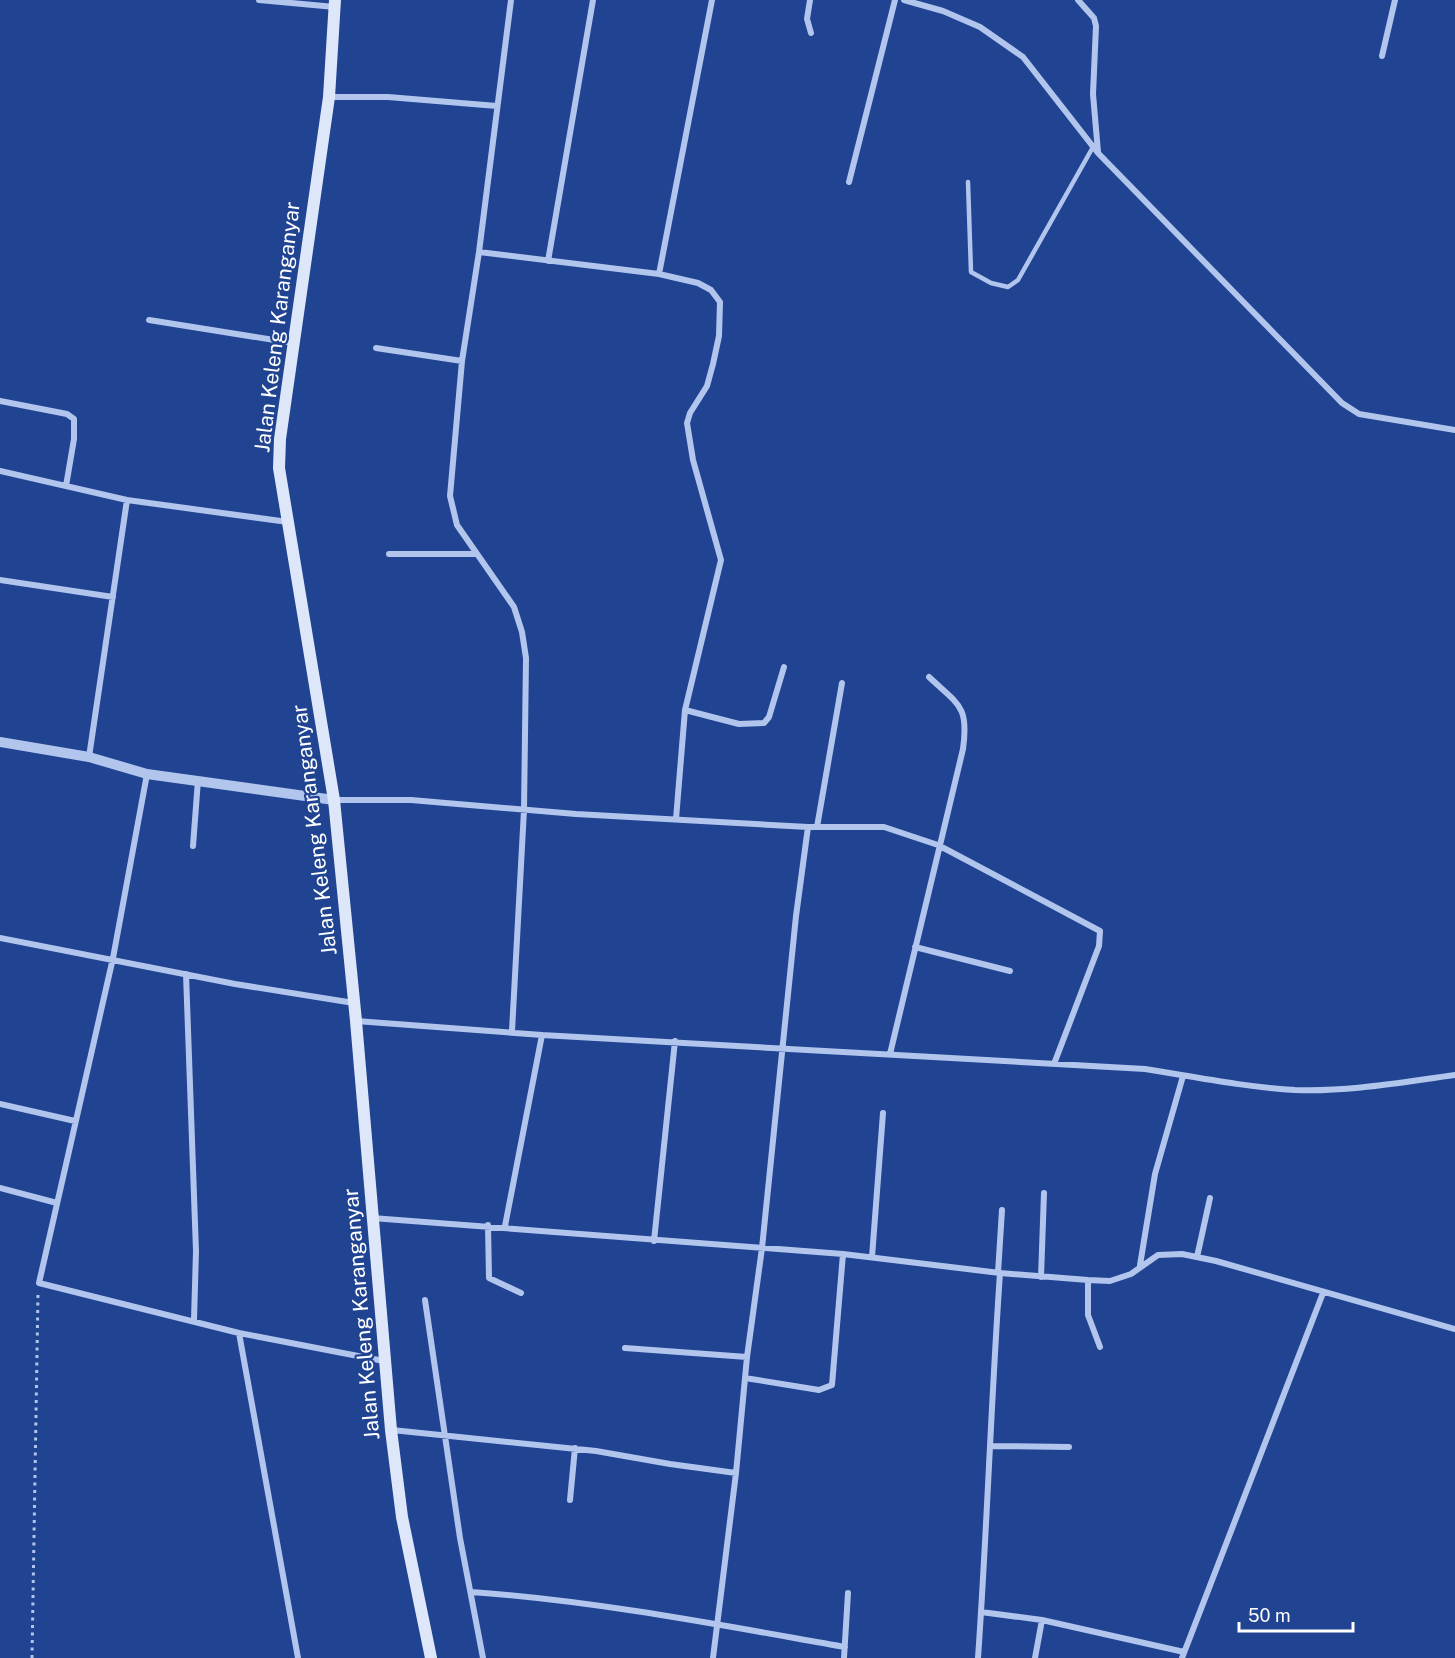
<svg xmlns="http://www.w3.org/2000/svg" width="1455" height="1658" font-family="'Public Sans',sans-serif">
	<style>
		.lines { fill: none; stroke-linecap: round; stroke-linejoin: round }
		.path { stroke: #b2c5ed; stroke-width: 3; stroke-dasharray: 3 4.5; stroke-linecap: butt }
		.service { stroke: #b2c5ed; stroke-width: 4.5 }
		.minor { stroke: #b2c5ed; stroke-width: 6 }
		.tertiary { stroke: #b2c5ed; stroke-width: 10 }
		.secondary { stroke: #dee7fa; stroke-width: 12 }
		.labels { text-anchor: middle; dominant-baseline: central; stroke-width: 4.5; stroke-linejoin: round; paint-order: stroke }
		.street-label { font-size: 21px; fill: #fff; stroke: #204492 }
	</style>
	<rect width="100%" height="100%" fill="#204492"/>
	<g class="lines">
		<path class="path" d="M32 1658 38 1293"/>
		<path class="service" d="M968 182 971 272 991 283 1008 287 1018 280 1093 147"/>
		<path class="minor" d="M259 0 335 7
			M511 0 479 252 462 361 450 496 457 525 514 607 522 632 526 658 524 810 512 1031
			M810 0 807 19 811 33
			M904 0 943 11 980 27 1023 57 1098 153 1342 403 1359 414 1455 430
			M1078 0 1094 18 1096 26 1093 94 1098 152
			M1382 56 1395 0
			M329 97H388L497 106
			M849 182 895 0
			M479 252 659 274 698 283 711 290 720 302 719 336 713 364 707 386 690 413 687 423 693 460 721 560 685 710 676 819
			M548 261 593 0
			M659 274 712 0
			M149 320 293 343
			M376 348 462 361
			M0 401 67 414 74 419V439L66 486
			M0 471 127 500 288 522
			M389 554H477
			M0 580 113 597
			M685 710 739 724 764 723 769 717 784 667
			M89 757 127 500
			M147 774 113 958 39 1283 239 1333 384 1361
			M334 800H411L576 814 808 827H884L938 845 1100 931 1099 946 1054 1064
			M817 827 842 683
			M193 846 198 780
			M0 938 235 984 354 1003
			M915 947 1010 971
			M186 974 196 1251 194 1320
			M356 1021 542 1035 1145 1069C1195 1077 1245 1087 1295 1090 1348 1092 1403 1082 1455 1075
			M890 1054 963 749C969 706 959 705 929 677
			M0 1104 75 1121
			M0 1188 57 1203
			M372 1218 843 1254 1000 1273 1088 1280 1110 1281 1131 1274 1158 1255 1182 1254 1216 1261 1455 1329
			M488 1225 489 1278 521 1293
			M505 1226 542 1035
			M654 1241 675 1041
			M872 1257 883 1113
			M1197 1257 1210 1198
			M1140 1265 1155 1174 1183 1076
			M998 1273 1002 1210
			M1041 1277 1044 1193
			M1088 1280V1315L1100 1347
			M425 1300 460 1538 483 1658
			M239 1333 298 1658
			M625 1348 747 1357
			M745 1378 819 1390 832 1385 843 1254
			M392 1430 596 1451 670 1464 736 1473
			M992 1446 1069 1447
			M570 1500 575 1448
			M471 1592C597 1601 720 1625 845 1647
			M981 1612 1042 1620 1184 1652
			M713 1658 736 1473 747 1357 762 1248 796 916 808 827
			M844 1658 848 1593
			M978 1658C987 1530 991 1402 1000 1273
			M1035 1658 1042 1620
			M1182 1658 1323 1293"/>
		<path class="tertiary" d="M0 742 89 757 147 774 334 800"/>
		<path class="secondary" d="M335 0 329 97 280 439 279 468 334 800 356 1021 391 1430 402 1517 431 1658"/>
	</g>
	<g class="labels">
		<g class="street-label">
			<text transform="translate(277 327) rotate(-83)">Jalan Keleng Karanganyar</text>
			<text transform="translate(314 830) rotate(-97)">Jalan Keleng Karanganyar</text>
			<text transform="translate(361 1314) rotate(-95)">Jalan Keleng Karanganyar</text>
		</g>
	</g>
	<path d="M1239 1622v9h114v-9" fill="none" stroke="#ffffff" stroke-width="3"/>
	<text x="1248" y="1622" font-size="18" fill="#ffffff" stroke="#204492" stroke-width="4.5" paint-order="stroke">50 m</text>
</svg>
